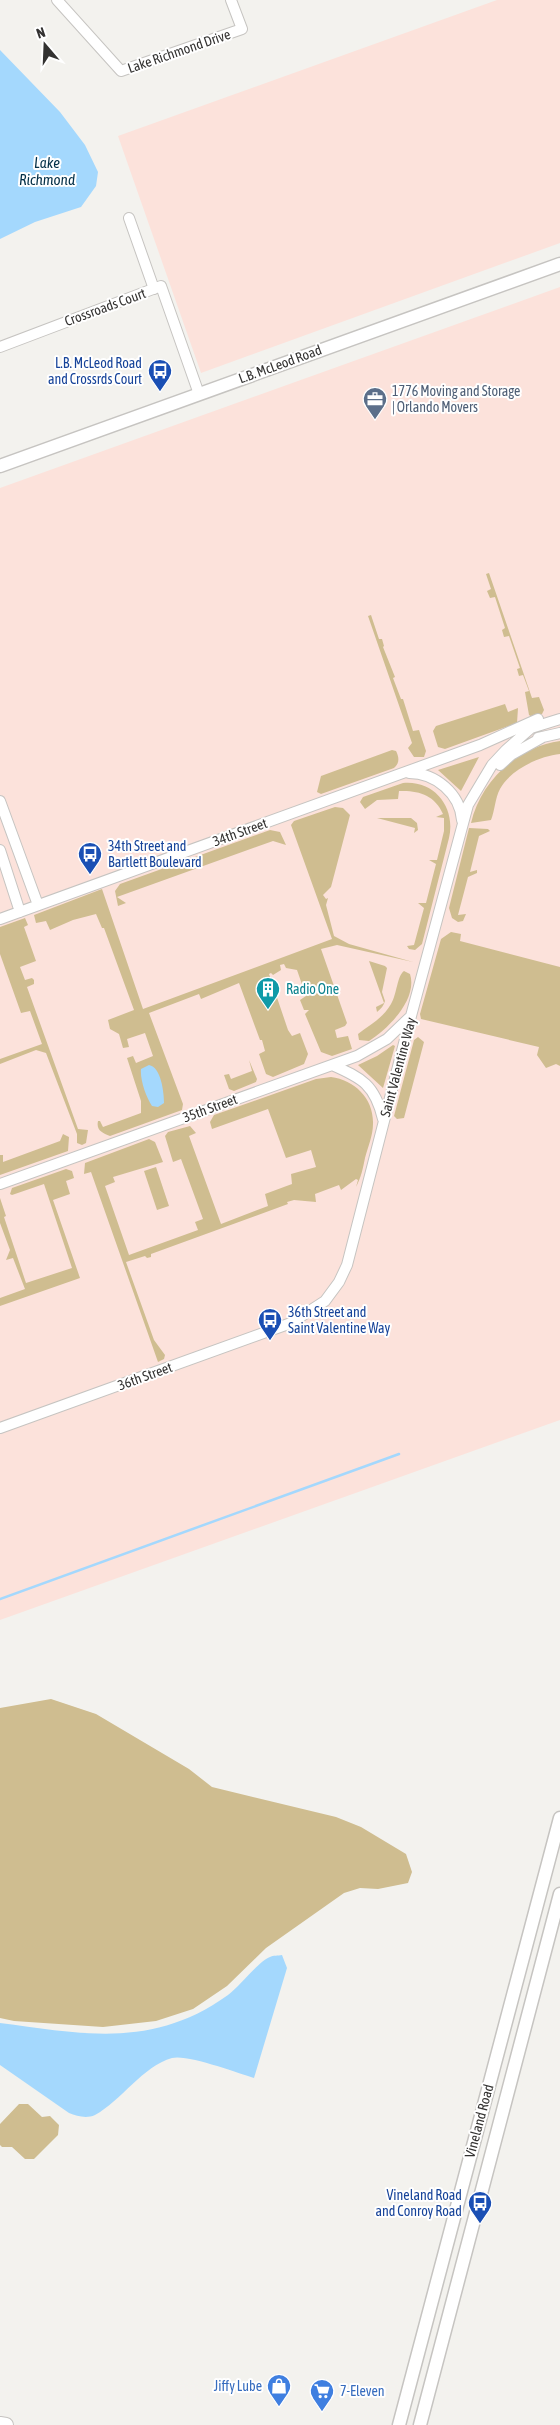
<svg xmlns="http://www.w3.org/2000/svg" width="560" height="2425" font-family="'Asap Condensed',sans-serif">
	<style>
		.industrial { fill: #fce2db }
		.green { fill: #cfbd90 }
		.water { fill: #a4d8fd }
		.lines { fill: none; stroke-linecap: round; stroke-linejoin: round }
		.stream { stroke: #a4d8fd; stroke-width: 2.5 }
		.minor-casing { stroke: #c6c4c1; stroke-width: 12 }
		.tertiary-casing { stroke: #c6c4c1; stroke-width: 15 }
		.secondary-casing { stroke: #c6c4c1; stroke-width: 16 }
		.minor { stroke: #fff; stroke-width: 10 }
		.tertiary { stroke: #fff; stroke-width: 12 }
		.secondary { stroke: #fff; stroke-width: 14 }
		.labels { text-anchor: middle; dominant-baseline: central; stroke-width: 4; stroke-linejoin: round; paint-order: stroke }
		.street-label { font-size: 14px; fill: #333231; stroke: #fff }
		.transit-label { font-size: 14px; fill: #164399; stroke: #fff; text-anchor: end }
		.service-label { font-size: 14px; fill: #4e5e75; stroke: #fff; text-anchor: start }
		.culture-label { font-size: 14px; fill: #0d838f; stroke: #fff; text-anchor: start }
		.shop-label { font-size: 14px; fill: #366cbe; stroke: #fff; text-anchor: end }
		.water-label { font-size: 15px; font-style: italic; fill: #032f47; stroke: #fff }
	</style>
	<rect width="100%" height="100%" fill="#f3f2ee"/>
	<path class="industrial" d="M497 0H560V243L201 373 118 136Z
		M560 287V1420L0 1620V488Z"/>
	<path class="green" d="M489 573 532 698 539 697 544 710 542 714 532 717 529 715 525 692 529 691 523 675 519 676 517 669 520 668 509 636 504 637 502 630 505 628 495 597 490 598 487 591 491 589 486 574Z
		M371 615 379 639H382L384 646 383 647 395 677 393 678 401 699H403L413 731 419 730 426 751 424 757H414L408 748 412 743 368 616Z
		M505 704 508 712 518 708 517 723 445 749 438 747 433 731 436 726Z
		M560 741V754C539 756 510 770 500 789 495 798 495 810 491 820L471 823C481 781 517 747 560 741Z
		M392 750 396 751C399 757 400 763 394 768L321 794 317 792 321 776Z
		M479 757 461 791 438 770Z
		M403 783C435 780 456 808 449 838L422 944 415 950 409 949 407 946 414 945 424 908 418 903H426L436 864 429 860H437L444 831V818L436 817 443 814C435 795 418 790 399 791L398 799 377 800 365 809 360 802 363 797Z
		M335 807 343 808 350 815 331 887 323 895 326 899 328 898 326 905 334 936 349 944 413 962 337 945 321 949 347 1023 345 1026 335 1030 337 1038 348 1036 352 1049 332 1056 321 1052 305 1014 309 1010H304L300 1000 306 996 297 970 286 968 284 964 280 965 281 970 273 975 271 973 269 974 288 1030 292 1036 300 1033 308 1054 304 1064 273 1077 266 1074 259 1054 265 1051 262 1040H260L239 983 201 999 199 994 149 1013 183 1104 182 1110 110 1136C102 1133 96 1130 98 1121H100L103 1127 141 1113V1101L127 1058 133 1056 136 1063 153 1056 145 1033 127 1039 129 1047 123 1048 119 1034 110 1029 108 1020 134 1010 104 928H102L96 914 73 920 50 930 46 921 36 923 34 915 102 889 143 1009 332 939 291 825 294 821Z
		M377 818H411L417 823 418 830 414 833 415 828Z
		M469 828 488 829 490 831 479 836 470 872 477 870V873L468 877 458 915 466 914 463 921 458 922 452 918 449 908Z
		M270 830 280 832 286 845 273 841 117 897 126 903 118 906 115 891 120 884Z
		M25 918 28 925 24 927 36 961 20 967 25 980 32 978 34 980V984L27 987 78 1129 88 1130 86 1143 82 1145 77 1143V1134L46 1053 36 1050 0 1064V1059L42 1044 30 1011 21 1013 0 954V927Z
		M451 932 461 934 460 941 560 967V1066L556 1064 546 1068 537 1055 539 1047 421 1019 420 1014 441 939Z
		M369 961 385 966 387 968 382 992 385 1001C384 1005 381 1009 377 1012L376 1007 384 1003Z
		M404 971 410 974C418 999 388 1029 369 1041L359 1040 358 1034C371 1024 383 1018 391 1004 397 994 397 976 404 971Z
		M418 1037 424 1042 404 1118 397 1119 394 1116 414 1040Z
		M393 1045 395 1046 383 1088 358 1065 377 1056Z
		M249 1060 257 1079 256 1082 234 1091 229 1089 224 1075 229 1074 231 1079 252 1071Z
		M331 1077C355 1080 374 1099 373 1124 373 1135 368 1147 365 1158 363 1168 361 1178 356 1187L358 1180 356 1179 341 1190 339 1185 315 1194 316 1202 294 1200 287 1202 288 1204 151 1254V1257L147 1258 145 1256 126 1262 154 1340 165 1355 164 1359 158 1362 91 1172 84 1174 85 1163 149 1139 155 1142 163 1162 113 1177 115 1182 105 1186 129 1255 198 1230 195 1222 203 1219 181 1159 173 1162 165 1136 168 1132 190 1126 196 1133 189 1136 221 1224 268 1206 265 1194 292 1184 291 1174 316 1167 311 1150 286 1158 268 1109 212 1129 210 1122 214 1115 316 1079Z
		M63 1134 69 1137 68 1151 0 1175V1155H3V1162L60 1141Z
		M156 1167 169 1206 157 1210 144 1171Z
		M66 1169 72 1171 74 1178 66 1181 70 1194 53 1200 80 1278 0 1306V1298L25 1289 13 1258 6 1260 10 1250 0 1223V1198L6 1216 4 1217 26 1283 72 1268 44 1184 12 1195 10 1194 12 1188Z
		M51 1699 96 1714 189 1769 212 1787 336 1817 361 1827 406 1854 412 1872 408 1883 378 1889 360 1888 344 1893 266 1948 227 1986 193 2009 156 2021 103 2027 14 2021 0 2018V1708Z
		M19 2104H28L42 2117 50 2116 59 2125 58 2135 34 2159H25L12 2147H2L0 2145V2124Z"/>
	<path class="water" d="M0 50 60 112 85 145 98 172 96 186 81 207 35 222 0 239Z
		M149 1065C161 1067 164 1092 164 1103L158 1107 152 1106C146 1097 140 1080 141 1069Z
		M282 1955 287 1968 254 2078C238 2073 187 2054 172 2058 143 2066 121 2101 95 2115 86 2119 77 2116 69 2113L0 2065V2023C84 2034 153 2049 228 1995 240 1986 259 1961 270 1957 273 1955 278 1956 282 1955Z"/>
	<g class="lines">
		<path class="stream" d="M0 1599 399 1454"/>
		<g class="minor-casing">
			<path id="minor" d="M57 0 121 71 242 29 231 0
				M129 218 154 289
				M0 347 161 286 199 394
				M538 738 560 733
				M500 765 511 755 543 737
				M409 773C436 773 460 794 462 820
				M0 801 38 905
				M0 850 20 912
				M0 919 480 745 538 719
				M332 1065C362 1078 375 1085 383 1119
				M0 1184 357 1056 387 1039 410 1017
				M0 1428 291 1323 325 1301 339 1282 347 1265 411 1016 468 805 492 765 506 750 531 728 560 719"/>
		</g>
		<g class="tertiary-casing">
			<path id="tertiary" d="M0 466 560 264
				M399 2425 560 1818
				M420 2425 560 1894"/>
		</g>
		<g class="secondary-casing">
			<path id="secondary" d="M0 2424 6 2425"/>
		</g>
		<use href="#minor" class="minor"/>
		<use href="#tertiary" class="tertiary"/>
		<use href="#secondary" class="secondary"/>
	</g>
	<defs>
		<g id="bus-pin" transform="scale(1.25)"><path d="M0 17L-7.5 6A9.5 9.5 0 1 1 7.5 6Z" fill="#1a4fb4" stroke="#fff"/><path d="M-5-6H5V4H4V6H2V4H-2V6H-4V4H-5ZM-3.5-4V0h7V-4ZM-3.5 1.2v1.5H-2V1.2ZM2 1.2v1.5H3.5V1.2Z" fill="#fff"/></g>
		<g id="office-pin" transform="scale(1.25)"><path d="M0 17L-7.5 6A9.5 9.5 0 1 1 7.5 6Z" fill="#5c6f8a" stroke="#fff"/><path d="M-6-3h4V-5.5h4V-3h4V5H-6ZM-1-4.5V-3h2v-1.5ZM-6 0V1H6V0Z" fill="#fff"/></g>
		<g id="building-pin" transform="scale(1.25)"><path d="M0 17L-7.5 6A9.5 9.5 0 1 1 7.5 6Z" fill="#0f9aa8" stroke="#fff"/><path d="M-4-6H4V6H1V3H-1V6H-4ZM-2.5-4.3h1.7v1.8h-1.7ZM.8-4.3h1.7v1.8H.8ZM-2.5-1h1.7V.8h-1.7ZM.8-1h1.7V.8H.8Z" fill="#fff"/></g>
		<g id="shop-pin" transform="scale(1.25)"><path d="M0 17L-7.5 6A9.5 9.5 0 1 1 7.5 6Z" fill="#3f7fe0" stroke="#fff"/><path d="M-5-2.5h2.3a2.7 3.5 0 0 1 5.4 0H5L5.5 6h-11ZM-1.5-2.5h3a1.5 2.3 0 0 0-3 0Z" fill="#fff"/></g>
		<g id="supermarket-pin" transform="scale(1.25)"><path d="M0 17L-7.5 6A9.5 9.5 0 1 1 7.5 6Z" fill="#3f7fe0" stroke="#fff"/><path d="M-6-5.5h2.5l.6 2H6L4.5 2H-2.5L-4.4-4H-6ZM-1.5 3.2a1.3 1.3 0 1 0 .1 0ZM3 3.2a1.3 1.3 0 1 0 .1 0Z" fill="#fff"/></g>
	</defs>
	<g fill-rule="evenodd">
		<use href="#bus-pin" x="160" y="371"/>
		<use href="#office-pin" x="375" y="399"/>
		<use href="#bus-pin" x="90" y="854"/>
		<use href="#building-pin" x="268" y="989"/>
		<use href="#bus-pin" x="270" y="1320"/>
		<use href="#bus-pin" x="480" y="2203"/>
		<use href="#shop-pin" x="279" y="2386"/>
		<use href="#supermarket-pin" x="322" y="2391"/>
	</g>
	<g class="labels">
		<g class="street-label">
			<text transform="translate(179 51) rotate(-19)">Lake Richmond Drive</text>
			<text transform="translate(105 307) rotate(-20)">Crossroads Court</text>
			<text transform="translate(280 364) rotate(-20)">L.B. McLeod Road</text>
			<text transform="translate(240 832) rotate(-20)">34th Street</text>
			<text transform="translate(398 1067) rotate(-75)">Saint Valentine Way</text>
			<text transform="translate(210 1108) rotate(-20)">35th Street</text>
			<text transform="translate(145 1376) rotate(-20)">36th Street</text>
			<text transform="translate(479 2121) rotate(-75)">Vineland Road</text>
		</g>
		<g class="transit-label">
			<text x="142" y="363">L.B. McLeod Road<tspan x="142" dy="16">and Crossrds Court</tspan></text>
			<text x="108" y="846" text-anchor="start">34th Street and<tspan x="108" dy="16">Bartlett Boulevard</tspan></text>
			<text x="288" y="1312" text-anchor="start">36th Street and<tspan x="288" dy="16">Saint Valentine Way</tspan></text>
			<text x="462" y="2195">Vineland Road<tspan x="462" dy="16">and Conroy Road</tspan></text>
		</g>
		<g class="service-label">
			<text x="392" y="391">1776 Moving and Storage<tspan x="392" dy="16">| Orlando Movers</tspan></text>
		</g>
		<g class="culture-label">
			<text x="286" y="989">Radio One</text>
		</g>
		<g class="shop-label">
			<text x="262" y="2386">Jiffy Lube</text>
			<text x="340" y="2391" text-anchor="start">7-Eleven</text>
		</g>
		<g class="water-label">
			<text x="47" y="162">Lake<tspan x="47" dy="17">Richmond</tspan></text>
		</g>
	</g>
	<g transform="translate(45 45) rotate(341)" stroke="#ffffff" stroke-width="4" paint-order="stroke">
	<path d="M0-4L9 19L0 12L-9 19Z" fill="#333231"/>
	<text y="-8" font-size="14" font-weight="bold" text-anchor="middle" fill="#333231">N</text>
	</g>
</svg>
